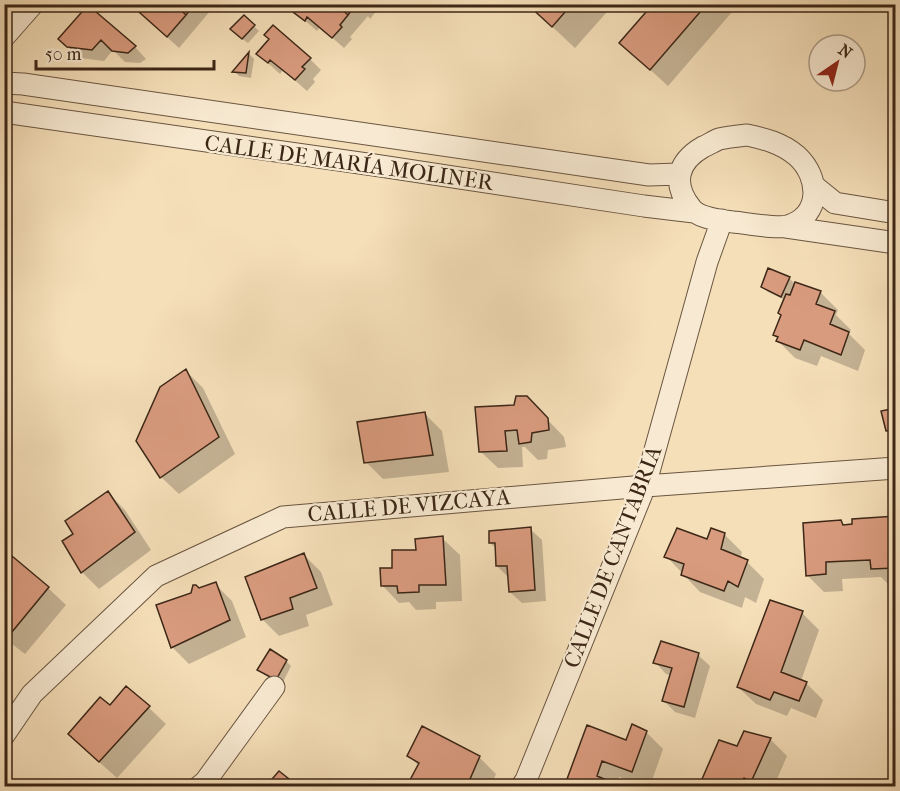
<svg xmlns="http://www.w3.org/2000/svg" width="900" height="791" font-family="'IM FELL French Canon',serif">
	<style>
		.shadow { fill: #0003 }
		.building { fill: #d99b7e; stroke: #3c2717; stroke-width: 1.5 }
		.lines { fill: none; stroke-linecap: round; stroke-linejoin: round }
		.street-casing { stroke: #6a5540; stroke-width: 23 }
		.street { stroke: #f8ead2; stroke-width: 21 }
		.labels { text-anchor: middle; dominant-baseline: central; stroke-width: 4.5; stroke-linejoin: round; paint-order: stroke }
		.street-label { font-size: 22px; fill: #3c2717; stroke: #f8ead2 }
	</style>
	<rect width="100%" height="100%" fill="#f5dfb9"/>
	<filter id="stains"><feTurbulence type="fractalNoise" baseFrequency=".00333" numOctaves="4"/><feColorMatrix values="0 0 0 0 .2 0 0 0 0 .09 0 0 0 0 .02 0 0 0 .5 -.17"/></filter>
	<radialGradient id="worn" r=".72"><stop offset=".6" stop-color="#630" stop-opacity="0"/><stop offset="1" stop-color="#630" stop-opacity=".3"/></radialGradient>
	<path class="shadow" d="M131 4H216L179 48Z
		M301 4H374L378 9 370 19 368 16 350 37 352 39 344 48 320 27 317 31 295 12Z
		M528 4H614L575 48Z
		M655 4H739L668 86 621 43Z
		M88 7 135 47 146 59 140 63 125 62 113 50 104 61 80 58 60 39Z
		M254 26 259 31 248 43 237 35Z
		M249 54 254 59 251 78 239 76 234 71Z
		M258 54 310 59 321 70 313 79 315 82 307 91 283 70 280 74Z
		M789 278 796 285 821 293 838 310 836 315 851 330 849 334 865 350 858 371 821 356 817 366 795 358 778 341 779 339 775 335 782 316 785 300 768 292 762 287Z
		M186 371 203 388 235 454 179 494 161 477 138 441Z
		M516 407 544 416 564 437 566 447 548 450 547 459 538 460 525 447H522L523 467 498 468 480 451Z
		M896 410V439L888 431Z
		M425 414 442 431 449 472 383 479 366 462Z
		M108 493 125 510 151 550 99 589 82 572 76 535Z
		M896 517V586H890L881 577 842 579 843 591 824 592 807 575 840 521 846 527Z
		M530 529 542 540 546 601 522 603 510 592 509 578 497 566V549L490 543Z
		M724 534 742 552 740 559 747 562 764 579 756 603 745 597 742 608 700 592 666 556Z
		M442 538 460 555 462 601 436 602V609L416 610 409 602 399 603 382 585 394 570 418 552Z
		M304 555 321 572 333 605 306 615 309 626 279 636 262 619Z
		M13 558 48 588 66 605 25 654 4 638V568Z
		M215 584 232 601 246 637 189 664 172 647 199 590Z
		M802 613 819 630 801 681 806 683 823 700 816 718 791 708 787 716 756 704 738 687Z
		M698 655 710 666 695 718 675 712 663 700 671 675 666 674 655 662Z
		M286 661 291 666 282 684 265 675 259 669Z
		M110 707H148L166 724 117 778 87 751Z
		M646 732 663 749 650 786H646L619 777 616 786H576L568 779 627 742Z
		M770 739 787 756 774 786H700L719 742 738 748Z
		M409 756 479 757 496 774 491 786H418L411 780 419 766Z"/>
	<path class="building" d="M130 4H174L186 15 167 37Z
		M174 4H195L186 15Z
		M299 4H336L348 15 340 25 342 27 332 38 307 17 305 21 293 12Z
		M336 4H361L358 9 355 6 348 15Z
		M527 4H572L552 27Z
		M653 4H707L650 70 619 43Z
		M88 5 136 46 128 53 112 51 101 40 92 50 67 47 58 39Z
		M244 15 255 25 242 39 230 29Z
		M273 25 311 58 302 67 305 69 295 80 270 60 268 63 256 54 269 39 264 35Z
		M249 52 246 73 232 72Z
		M768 268 790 277 781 297 761 287Z
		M795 282 821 291 816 304 835 311 830 324 849 332 841 355 804 340 800 350 776 341 778 337 773 335 781 315 778 313 786 294 790 295Z
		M186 369 219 437 160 478 136 441 160 387Z
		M516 396H527L548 418 549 430 532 433 531 442 519 444 517 430 505 431 507 451 479 452 475 407 514 405Z
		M896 408V430L886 431 881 411Z
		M425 412 433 455 364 463 357 422Z
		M108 491 135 532 81 573 62 541 73 534 65 521Z
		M896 516V568L871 569 870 560 826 562V574L806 576 803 523 841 520 843 525 852 524V519Z
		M531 527 535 590 509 592 507 566H496L495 543H489V531Z
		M677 528 707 539 711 528 725 533 721 549 748 560 738 587 728 581 724 591 681 575 684 564 664 557Z
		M443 536 446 585H419V592L398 593 397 586H381L380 568H392V550H416L415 539Z
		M304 553 317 588 290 598 293 609 261 620 245 577Z
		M12 556 49 587 7 638 4 636V565Z
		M216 582 230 620 171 648 156 605 191 593 193 585H196L199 588Z
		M770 600 803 611 781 672 807 682 799 701 774 692 770 700 737 687Z
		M661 641 699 653 684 707 662 701 672 668 653 663Z
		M270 649 287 660 276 680 257 670Z
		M126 686 150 706 99 762 68 734 100 697 110 705Z
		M632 724 647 731 632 772 602 761 597 776 609 781 607 786H585L567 779 587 725 626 740Z
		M422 726 480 756 467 786H422L410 780 419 763 407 756Z
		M744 731 771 738 751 782 744 778 740 786H699L719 740 737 746Z
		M279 771 294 783 292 786H266Z"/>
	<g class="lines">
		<g class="street-casing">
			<path id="street" d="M4 37 33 4
				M4 83 23 84 649 175 679 174
				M4 112 374 165 644 206 694 212
				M747 135C765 139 782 143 797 156 820 177 822 215 788 226 777 229 746 223 733 222 720 220 699 219 691 208 672 184 677 162 703 147 708 145 714 141 719 139 728 137 738 136 747 135Z
				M814 186 835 203 896 213
				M786 227 896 243
				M4 735 32 694 156 576 283 517 645 486 896 468
				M200 786 205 782 274 687
				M522 786 526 780 645 486 707 262 722 220"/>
		</g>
		<use href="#street" class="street"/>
	</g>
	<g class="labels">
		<g class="street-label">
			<text transform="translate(349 163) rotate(8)">CALLE DE MARÍA MOLINER</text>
			<text transform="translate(409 506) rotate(-5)">CALLE DE VIZCAYA</text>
			<text transform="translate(613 557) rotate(-69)">CALLE DE CANTABRIA</text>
		</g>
	</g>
	<rect width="900" height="791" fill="none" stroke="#f5dfb9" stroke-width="24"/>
	<rect x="6" y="6" width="888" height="779" fill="none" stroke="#3c2717" stroke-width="3"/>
	<rect x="12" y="12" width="876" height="767" fill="none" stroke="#3c2717" stroke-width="1.5"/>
	<g transform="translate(837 63) rotate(35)"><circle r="28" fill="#f8ead2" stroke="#ad9c87" stroke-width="1.5"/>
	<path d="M0-4.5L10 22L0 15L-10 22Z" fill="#8f2418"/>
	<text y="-9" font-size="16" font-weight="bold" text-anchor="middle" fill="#3c2717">N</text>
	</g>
	<path d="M36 60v9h178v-9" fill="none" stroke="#3c2717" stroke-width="3"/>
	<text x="45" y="60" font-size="18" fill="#3c2717" stroke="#f8ead2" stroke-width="4.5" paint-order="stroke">50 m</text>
	<rect width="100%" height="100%" filter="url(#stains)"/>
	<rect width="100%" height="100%" fill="url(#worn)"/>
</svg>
